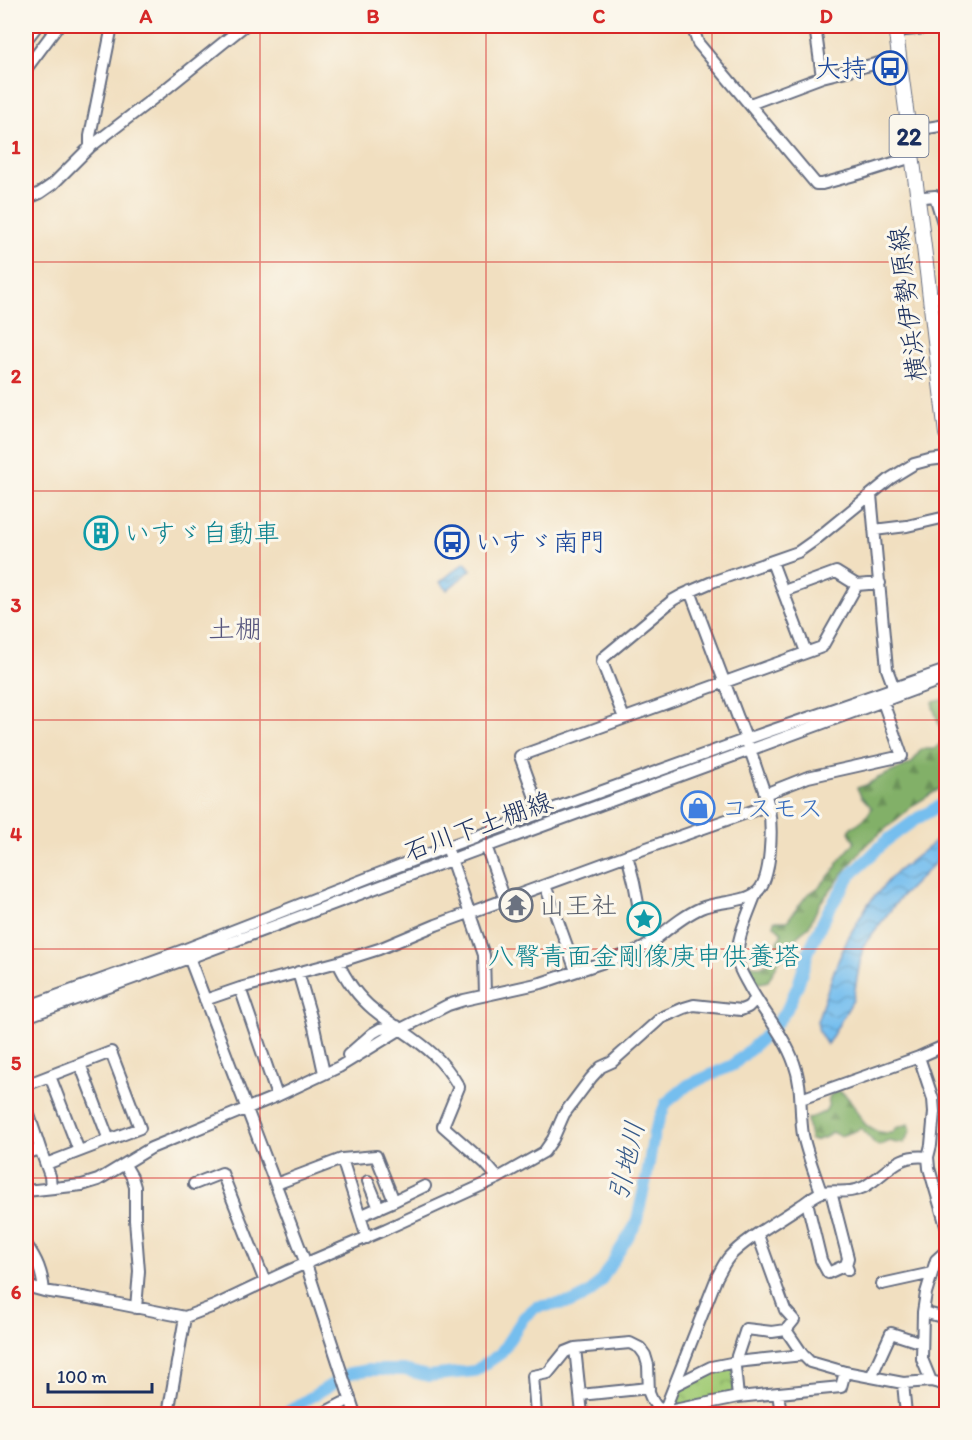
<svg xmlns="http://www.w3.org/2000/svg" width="972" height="1440" font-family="Itim,'Klee One',sans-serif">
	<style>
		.forest { fill: url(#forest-firs); stroke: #4e7063; stroke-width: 1.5 }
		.park { fill: url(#park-crowns); stroke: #5f7e6a; stroke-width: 1.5 }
		.water { fill: url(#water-waves); stroke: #4876a6; stroke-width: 1.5 }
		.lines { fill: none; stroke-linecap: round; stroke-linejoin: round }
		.river { stroke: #75beee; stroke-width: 12 }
		.minor-casing { stroke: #666d80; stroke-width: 14 }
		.major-casing { stroke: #666d80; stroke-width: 16 }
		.minor { stroke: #fff; stroke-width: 10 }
		.major { stroke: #fff; stroke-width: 14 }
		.grid { fill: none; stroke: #d62828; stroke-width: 1.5; stroke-opacity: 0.55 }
		.labels { text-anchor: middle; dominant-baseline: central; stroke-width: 6; stroke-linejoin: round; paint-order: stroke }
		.shield { fill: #fbf7ec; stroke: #5e6b89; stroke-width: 1.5 }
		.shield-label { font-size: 24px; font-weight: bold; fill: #1b2f5e }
		.transit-label { font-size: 26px; fill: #164399; stroke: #fbf7ec; text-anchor: end }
		.street-label { font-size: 26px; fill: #1b2f5e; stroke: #fbf7ec }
		.culture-label { font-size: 26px; fill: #0d838f; stroke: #fbf7ec; text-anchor: start }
		.shop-label { font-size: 26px; fill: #366cbe; stroke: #fbf7ec; text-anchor: start }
		.worship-label { font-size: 26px; fill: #5b616d; stroke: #fbf7ec; text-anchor: start }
		.neighbourhood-label { font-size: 27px; fill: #56557d; stroke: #fbf7ec }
		.water-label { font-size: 27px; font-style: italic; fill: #365a89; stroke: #fbf7ec }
		.neatline { fill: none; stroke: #d62828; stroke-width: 2 }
		.grid-label { font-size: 20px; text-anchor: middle; font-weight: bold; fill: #d62828 }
	</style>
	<defs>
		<pattern id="forest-firs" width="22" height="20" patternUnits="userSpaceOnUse" patternTransform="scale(1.5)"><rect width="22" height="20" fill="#82b068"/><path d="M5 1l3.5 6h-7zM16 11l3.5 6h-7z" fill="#6a9059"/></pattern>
		<pattern id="park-crowns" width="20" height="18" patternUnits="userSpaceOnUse" patternTransform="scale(1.5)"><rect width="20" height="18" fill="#a3cc77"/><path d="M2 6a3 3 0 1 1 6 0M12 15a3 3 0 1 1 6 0" fill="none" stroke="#84a665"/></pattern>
		<pattern id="water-waves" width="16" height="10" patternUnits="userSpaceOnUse" patternTransform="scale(1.5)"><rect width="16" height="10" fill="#75beee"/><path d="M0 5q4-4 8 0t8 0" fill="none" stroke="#5f9bc4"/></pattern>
	</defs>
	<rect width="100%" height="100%" fill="#fbf7ec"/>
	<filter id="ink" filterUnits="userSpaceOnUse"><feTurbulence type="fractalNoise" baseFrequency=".0167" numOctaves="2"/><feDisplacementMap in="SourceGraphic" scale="12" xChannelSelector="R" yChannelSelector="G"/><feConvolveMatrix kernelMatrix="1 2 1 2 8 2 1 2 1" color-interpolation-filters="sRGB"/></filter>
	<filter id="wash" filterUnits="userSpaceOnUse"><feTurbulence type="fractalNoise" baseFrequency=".008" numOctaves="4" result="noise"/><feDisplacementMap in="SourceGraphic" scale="24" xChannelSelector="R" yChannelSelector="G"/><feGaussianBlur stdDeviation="1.35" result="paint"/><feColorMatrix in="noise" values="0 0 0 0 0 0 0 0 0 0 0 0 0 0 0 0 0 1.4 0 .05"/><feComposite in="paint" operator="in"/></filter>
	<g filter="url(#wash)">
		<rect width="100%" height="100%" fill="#f1dfc0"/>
		<path class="forest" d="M946 699V785L915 804 864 847 820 903 809 926 799 934 788 956 780 959 768 981 760 983 751 982 747 970 748 965H754L760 967 769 962 782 933 774 925V921H787L807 895 819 887 836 868 837 863 855 842 849 832 851 827C860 823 867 817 872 808L861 796 857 788 866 785 878 778 912 763 921 749H934L941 743 942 733 933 707V702Z
			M839 1091C862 1102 853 1134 892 1133L896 1128 909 1124 911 1130 904 1143H896L890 1141 879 1146 875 1144 861 1128 858 1130 840 1136 831 1132 826 1137 814 1141 810 1139 807 1119C813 1116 822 1115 826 1110 833 1100 822 1096 839 1091Z"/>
		<path class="park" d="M733 1364 735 1393 672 1407 682 1383Z"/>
		<path class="water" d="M465 562 471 570 447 590 440 582Z
			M946 833V854L939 859 899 899 863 946 853 1000 827 1045 819 1032 817 1021 835 968 849 936 868 904 894 874Z"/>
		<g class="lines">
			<path class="river" d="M284 1414 350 1373 368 1370H404L428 1376 475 1371 500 1354 524 1317 536 1307 573 1302 590 1293 600 1282 636 1224 647 1175 654 1133 666 1103 688 1085 733 1065 771 1030 786 1011 798 985 809 950 828 911 850 876 886 841 915 820 946 802"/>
		</g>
	</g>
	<g filter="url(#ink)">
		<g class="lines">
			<g class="minor-casing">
				<path id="minor" d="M692 26 698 43 816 184H822L862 173 912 157
					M815 26 822 77
					M895 31 946 26
					M26 40 37 26
					M26 69 58 26
					M750 104 822 77 899 58
					M915 130 946 125
					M90 147V136L112 26
					M924 197 935 196 946 233
					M26 199 40 193 53 184 90 147 167 88 244 26
					M937 297 946 296
					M871 495 887 669 894 688
					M874 530 907 526 946 517
					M772 562 806 652
					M784 591 836 572 857 585
					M624 718 602 662 603 658 673 600 682 595 712 582 798 552 815 540 891 478 914 464 929 460 946 458
					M765 794 808 777 902 756 883 702
					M541 814 520 756 822 647 857 585 880 583
					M486 846 505 900
					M449 853 484 955 485 995
					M627 855 634 882 639 909 642 920 653 942
					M545 885 576 971
					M756 893C749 912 734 943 738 963 740 972 746 980 750 988 764 1013 784 1035 794 1063 803 1087 799 1111 803 1135 807 1154 815 1174 821 1192
					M187 952 306 1264 355 1414
					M338 962C345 979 359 998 374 1010 393 1026 415 1037 433 1054 444 1064 452 1075 459 1087L443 1126 485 1163 498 1178
					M298 972 314 1027 324 1073
					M240 988 277 1096
					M205 1000 240 988 338 962 379 949 436 925 627 855 769 805
					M26 1007 186 949 447 847 747 739 946 670
					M26 1017 189 958 469 853 946 678
					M348 1055 373 1033 380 1029 397 1026
					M919 1057 933 1099 934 1112 931 1145 928 1157 929 1168 946 1226
					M80 1064 109 1140
					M50 1076 79 1151
					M26 1085 111 1052 140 1128 46 1164
					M801 1099 919 1057 946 1045
					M26 1106 41 1151
					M26 1153 38 1150 41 1151 50 1176 51 1188
					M342 1159 376 1156 394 1201
					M125 1165 132 1177 135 1187V1220L139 1271 136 1308
					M368 1181 379 1208
					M194 1184 222 1173 265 1282
					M276 1184 342 1159 367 1238
					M26 1191 82 1185 98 1180 151 1148 277 1096 339 1067 401 1029 448 1005 464 1000 541 983 637 951 645 947C663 934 680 917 701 908 717 901 744 903 757 892 772 879 772 827 769 808 768 800 764 791 761 782 754 761 747 740 738 718 722 676 706 633 690 591
					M831 1192 848 1258 846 1265 848 1270
					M807 1202 821 1260 828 1273 846 1265
					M360 1216 394 1201 425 1186
					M758 1235 785 1310 794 1320 786 1330
					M26 1244C37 1260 42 1271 44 1291
					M882 1284 932 1273
					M26 1286 44 1291 89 1298 185 1317 214 1306 288 1271 386 1229 498 1178 544 1152 553 1139 564 1114 591 1078 601 1067 612 1062 661 1018 684 1008 694 1005 741 1010 748 1007 756 999
					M923 1312 946 1318
					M575 1348 582 1414
					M871 1377 891 1333 922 1343
					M931 1381 922 1359 923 1312 926 1293 936 1260 946 1251
					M903 1383 906 1414
					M675 1385 711 1367 736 1362 803 1355
					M778 1393 781 1414
					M580 1395 649 1388
					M738 1397 735 1367 737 1356 746 1329 772 1332 786 1330 803 1355 810 1362 845 1372 903 1383 931 1381 946 1385
					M168 1414 185 1317
					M322 1414 343 1403
					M536 1414 533 1376 548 1373 565 1352 575 1348 630 1343 640 1348 645 1355 648 1365 649 1393 652 1400 656 1406 664 1412 738 1397 841 1387 845 1372
					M663 1414 717 1277C721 1270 724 1263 729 1257 745 1239 780 1220 800 1206 807 1202 816 1193 823 1192 837 1190 850 1194 864 1187 889 1173 895 1153 928 1157"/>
			</g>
			<g class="major-casing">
				<path id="major" d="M895 26 922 230 946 434"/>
			</g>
			<use href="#minor" class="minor"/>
			<use href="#major" class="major"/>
		</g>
	</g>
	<path class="grid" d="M260 26V1414M486 26V1414M712 26V1414M26 262H946M26 491H946M26 720H946M26 949H946M26 1178H946"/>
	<defs>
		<g id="bus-ring" transform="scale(1.725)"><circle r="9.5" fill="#fbf7ec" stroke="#1a4fb4" stroke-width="1.5"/><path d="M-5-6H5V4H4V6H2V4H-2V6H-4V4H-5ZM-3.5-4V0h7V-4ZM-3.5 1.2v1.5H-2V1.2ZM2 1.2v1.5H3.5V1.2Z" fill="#1a4fb4"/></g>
		<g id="building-ring" transform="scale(1.725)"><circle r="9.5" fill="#fbf7ec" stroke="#0f9aa8" stroke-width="1.5"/><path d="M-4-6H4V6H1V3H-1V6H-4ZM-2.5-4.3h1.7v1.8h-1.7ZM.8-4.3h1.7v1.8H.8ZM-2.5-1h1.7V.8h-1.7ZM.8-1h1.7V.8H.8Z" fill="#0f9aa8"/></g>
		<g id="shop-ring" transform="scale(1.725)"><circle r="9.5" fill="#fbf7ec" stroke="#3f7fe0" stroke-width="1.5"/><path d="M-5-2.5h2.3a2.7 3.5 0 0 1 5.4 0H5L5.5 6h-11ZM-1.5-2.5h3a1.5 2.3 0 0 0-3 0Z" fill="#3f7fe0"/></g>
		<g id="temple-ring" transform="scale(1.725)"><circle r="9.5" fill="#fbf7ec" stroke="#6b7280" stroke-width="1.5"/><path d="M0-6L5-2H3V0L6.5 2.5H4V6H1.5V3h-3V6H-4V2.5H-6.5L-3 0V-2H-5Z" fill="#6b7280"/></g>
		<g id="sight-ring" transform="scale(1.725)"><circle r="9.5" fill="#fbf7ec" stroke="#0f9aa8" stroke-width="1.5"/><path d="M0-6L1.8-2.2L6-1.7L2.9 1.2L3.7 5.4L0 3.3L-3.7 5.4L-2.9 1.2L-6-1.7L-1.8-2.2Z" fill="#0f9aa8"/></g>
	</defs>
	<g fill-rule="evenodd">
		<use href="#bus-ring" x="890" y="68"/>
		<use href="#building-ring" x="101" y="533"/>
		<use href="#bus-ring" x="452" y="542"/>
		<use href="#shop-ring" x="698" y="808"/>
		<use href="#temple-ring" x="516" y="905"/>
		<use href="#sight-ring" x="644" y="919"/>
	</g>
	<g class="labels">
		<rect class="shield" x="889.5" y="115" width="39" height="42" rx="4.5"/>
		<g class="shield-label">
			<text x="909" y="136">22</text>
		</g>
		<g class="transit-label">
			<text x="867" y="68">大持</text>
			<text x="475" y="542" text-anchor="start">いすゞ南門</text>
		</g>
		<g class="street-label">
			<text transform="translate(907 304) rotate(-97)">横浜伊勢原線</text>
			<text transform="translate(478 826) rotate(-20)">石川下土棚線</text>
		</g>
		<g class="culture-label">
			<text x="124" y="533">いすゞ自動車</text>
			<text x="644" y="956" text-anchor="middle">八臀青面金剛像庚申供養塔</text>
		</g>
		<g class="shop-label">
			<text x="721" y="808">コスモス</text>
		</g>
		<g class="worship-label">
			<text x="539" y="905">山王社</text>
		</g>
		<g class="neighbourhood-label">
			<text x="235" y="628">土棚</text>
		</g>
		<g class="water-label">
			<text transform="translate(626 1161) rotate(-77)">引地川</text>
		</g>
	</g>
	<rect width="972" height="1440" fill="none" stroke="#fbf7ec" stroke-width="66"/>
	<path d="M48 1383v9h104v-9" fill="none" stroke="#1b2f5e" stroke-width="3"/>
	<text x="57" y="1383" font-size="18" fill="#1b2f5e" stroke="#fbf7ec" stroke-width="4.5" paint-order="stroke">100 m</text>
	<rect x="33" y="33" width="906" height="1374" class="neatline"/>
	<g class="grid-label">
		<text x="146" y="23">A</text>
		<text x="373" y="23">B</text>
		<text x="599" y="23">C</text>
		<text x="826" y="23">D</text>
		<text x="16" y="154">1</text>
		<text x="16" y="383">2</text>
		<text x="16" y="612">3</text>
		<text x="16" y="841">4</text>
		<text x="16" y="1070">5</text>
		<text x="16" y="1299">6</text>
	</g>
</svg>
